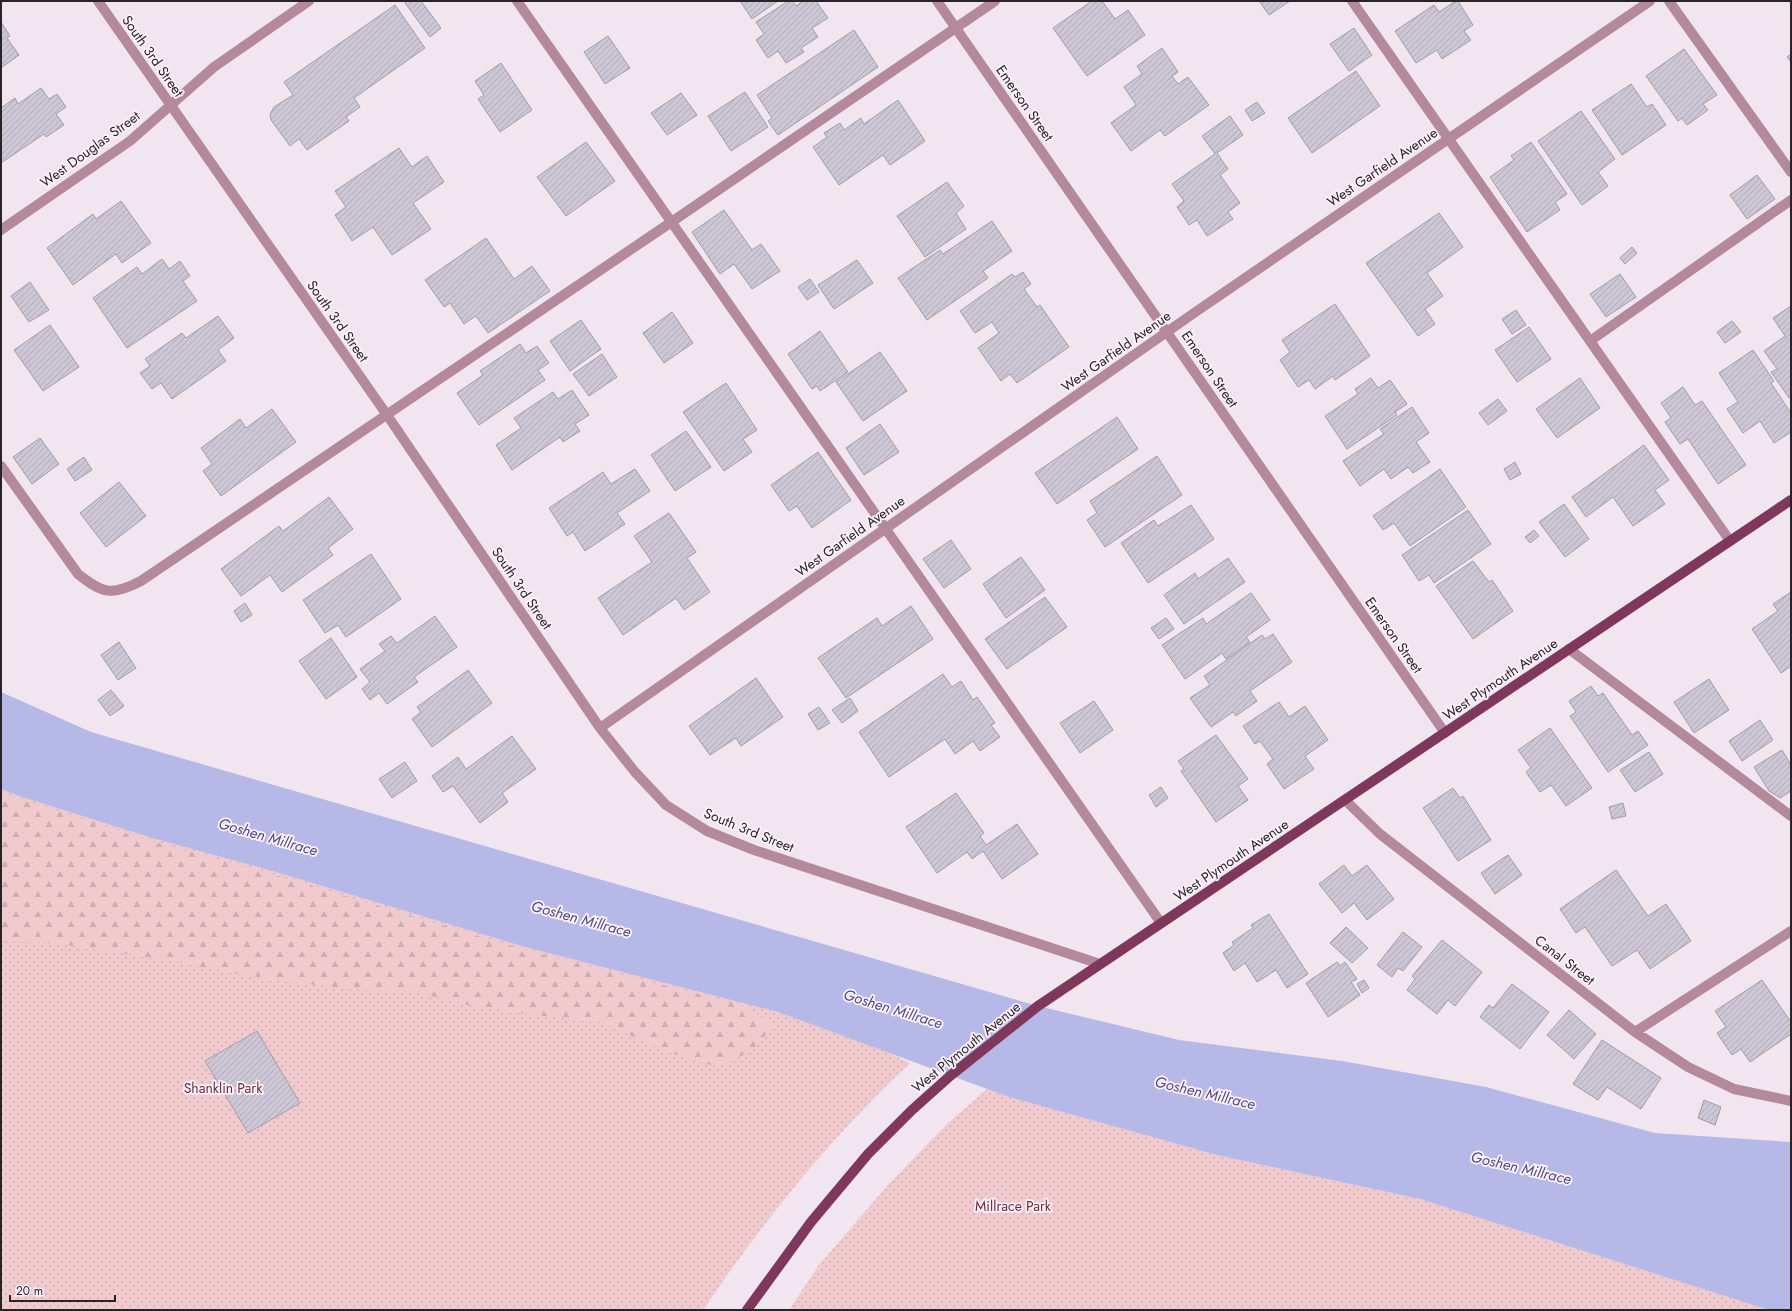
<svg xmlns="http://www.w3.org/2000/svg" width="1792" height="1311" font-family="Jost,sans-serif">
	<style>
		.grass { fill: url(#grass-dots) }
		.forest { fill: url(#forest-firs) }
		.water { fill: #b6b8e8 }
		.building { fill: url(#building-hatch); stroke: #a29ca9 }
		.lines { fill: none; stroke-linecap: round; stroke-linejoin: round }
		.minor { stroke: #b3899b; stroke-width: 10 }
		.major { stroke: #7f375c; stroke-width: 10 }
		.labels { text-anchor: middle; dominant-baseline: central; stroke-width: 3.5; stroke-linejoin: round; paint-order: stroke }
		.street-label { font-size: 14px; fill: #282327; stroke: #fef2fd }
		.park-label { font-size: 14px; fill: #6e2a35; stroke: #fef2fd }
		.water-label { font-size: 15px; font-style: italic; fill: #4b4a86; stroke: #fef2fd }
	</style>
	<defs>
		<pattern id="grass-dots" width="8" height="8" patternUnits="userSpaceOnUse"><rect width="8" height="8" fill="#f0cacd"/><path d="M2 2h.1M6 6h.1" fill="none" stroke="#ceadb0" stroke-width="1.8" stroke-linecap="round"/></pattern>
		<pattern id="forest-firs" width="22" height="20" patternUnits="userSpaceOnUse"><rect width="22" height="20" fill="#f0cacd"/><path d="M5 1l3.5 6h-7zM16 11l3.5 6h-7z" fill="#ceadb0"/></pattern>
		<pattern id="building-hatch" width="6" height="6" patternUnits="userSpaceOnUse"><rect width="6" height="6" fill="#cdc7d5"/><path d="M-1 1l2-2M0 6l6-6M5 7l2-2" fill="none" stroke="#b0abb7"/></pattern>
	</defs>
	<rect width="100%" height="100%" fill="#f1e5f0"/>
	<path class="grass" d="M1 789 19 796 152 838 276 872 525 947 778 1012 885 1051 910 1063C831 1137 764 1220 703 1310H1Z
		M987 1089 1009 1097 1217 1155 1420 1199 1769 1310H789L819 1265 888 1185 945 1126Z"/>
	<path class="forest" d="M1 793 148 840 272 874 522 949 747 1007 773 1023C758 1050 744 1056 717 1067L671 1053 599 1022 526 1014 473 1006 414 992 348 989 258 978 167 960 53 943 1 941Z"/>
	<path class="water" d="M1 692 91 732 1038 1006 1179 1040 1342 1061 1486 1087 1655 1133 1791 1142V1310H1769L1420 1199 1217 1155 1009 1097 778 1012 525 947 276 872 152 838 19 796 1 789Z"/>
	<path class="building" d="M407 1H421L441 28 430 37 405 3Z
		M740 1H778L752 19Z
		M788 1H793L796 6 803 1H816L828 18 812 28 818 37 801 48 804 52 786 63 778 51 768 58 756 40 764 34 756 22Z
		M1092 1H1102L1115 19 1128 10 1145 35 1087 76 1053 28Z
		M1259 1H1290L1269 15Z
		M1456 1H1458L1473 25 1464 31 1471 40 1442 59 1437 50 1416 63 1395 31 1434 5 1439 12Z
		M395 5 425 48 354 98 360 107 346 117 349 121 307 150 299 139 290 146 271 120 270 114 274 107 293 95 284 82Z
		M1 22 10 36 7 38 19 55 1 68Z
		M1354 28 1372 55 1349 71 1330 44Z
		M854 30 878 67 778 135 768 121 772 118 757 95Z
		M608 36 630 68 605 84 584 52Z
		M1162 48 1178 72 1172 76 1178 84 1188 77 1209 105 1165 136 1160 130 1131 151 1111 123 1136 105 1124 87 1142 74 1137 66Z
		M1684 49 1717 95 1703 104 1708 110 1687 125 1682 118 1678 121 1646 76Z
		M1791 54V62L1787 57Z
		M501 63 532 110 500 132 478 99 484 95 475 81Z
		M1356 71 1380 106 1312 153 1288 118Z
		M1631 84 1647 107 1652 104 1666 125 1622 155 1592 110Z
		M41 88 49 99 57 94 66 107 56 114 64 125 46 137 44 134 1 163V108L15 98 18 104Z
		M745 92 768 127 731 151 708 116Z
		M681 93 697 115 667 135 651 113Z
		M898 100 925 141 890 165 883 155 839 185 813 147 827 137 824 133 840 123 844 130 861 118 864 124Z
		M1257 102 1265 113 1252 121 1245 110Z
		M1581 111 1615 159 1598 172 1608 186 1582 205 1538 141Z
		M1230 116 1243 135 1217 153 1228 169 1220 175 1240 203 1228 212 1233 219 1207 236 1197 220 1189 225 1177 207 1184 201 1172 184 1215 154 1202 136Z
		M586 142 615 181 566 216 537 177Z
		M1531 142 1567 194 1555 202 1560 210 1527 232 1490 177 1514 160 1511 156Z
		M399 148 412 167 427 156 444 182 413 203 431 229 392 255 373 227 352 241 335 215 346 207 335 191Z
		M1757 175 1775 199 1747 219 1730 195Z
		M947 182 964 206 956 213 966 229 925 257 897 216Z
		M121 201 151 243 122 263 116 254 73 285 47 248 93 214 96 219Z
		M724 210 752 250 761 244 780 271 752 289 734 264 720 274 692 232Z
		M1439 213 1463 247 1427 273 1443 296 1425 309 1435 324 1418 336 1366 263Z
		M992 221 1012 251 983 271 988 278 927 320 898 278 940 250 943 254Z
		M486 238 514 279 532 266 550 291 488 333 476 316 464 324 450 303 444 307 425 280Z
		M1632 247 1637 253 1625 264 1620 258Z
		M162 259 169 269 180 261 190 276 183 281 197 301 127 348 93 298 137 267 142 274Z
		M857 260 873 283 834 309 818 285Z
		M1023 272 1031 284 1024 289 1037 307 1040 305 1069 347 1017 383 1010 374 1001 381 978 348 999 333 992 322 975 333 960 311 1012 274 1015 277Z
		M1620 274 1636 297 1606 317 1590 294Z
		M810 279 819 292 807 300 798 287Z
		M30 282 49 310 29 322 11 296Z
		M1335 304 1370 356 1335 380 1333 376 1315 389 1309 380 1298 387 1280 360 1290 352 1282 340Z
		M1791 306V397L1789 398 1771 372 1777 369 1764 351 1785 336 1773 318Z
		M1516 310 1526 325 1512 334 1502 319Z
		M672 312 693 343 664 363 643 333Z
		M218 316 234 338 218 350 226 361 172 399 161 383 152 389 140 373 150 366 145 359 182 333 186 338Z
		M581 320 601 349 570 371 550 341Z
		M1732 321 1741 332 1725 343 1717 332Z
		M50 325 79 367 43 391 14 350Z
		M1529 327 1551 359 1517 382 1495 350Z
		M820 331 848 372 820 391 817 386 812 389 788 354Z
		M520 344 526 353 537 346 549 363 538 370 545 380 479 425 457 393 483 375 480 371Z
		M1753 350 1774 381 1771 383 1791 413V432L1774 443 1760 421 1743 433 1727 409 1738 402 1719 373Z
		M880 352 907 391 863 421 836 382Z
		M602 354 617 377 589 396 573 374Z
		M1371 378 1378 388 1390 380 1407 404 1395 412 1397 415 1347 449 1325 416 1358 394 1355 389Z
		M1580 378 1600 408 1557 438 1536 409Z
		M726 383 757 430 743 439 752 452 724 471 683 412Z
		M1683 387 1695 405 1702 401 1746 465 1718 484 1688 439 1680 444 1665 422 1671 418 1661 403Z
		M572 390 589 415 575 424 580 431 563 442 560 437 512 470 496 445 521 428 514 418 553 392 558 399Z
		M1498 399 1507 411 1488 425 1479 413Z
		M1412 407 1429 433 1416 442 1430 462 1413 473 1408 467 1391 479 1384 469 1360 486 1343 461 1384 434 1380 429Z
		M272 409 296 442 221 496 203 471 212 464 201 448 240 419 246 428Z
		M1117 417 1138 449 1057 504 1035 473Z
		M880 424 899 452 864 475 846 448Z
		M686 431 711 467 675 491 651 455Z
		M40 438 59 464 32 484 13 457Z
		M1644 445 1669 480 1655 490 1665 504 1633 526 1613 497 1586 517 1572 497Z
		M818 452 851 500 812 528 797 506 789 511 771 485Z
		M1157 456 1182 495 1105 547 1087 520 1097 513 1090 501Z
		M84 457 92 470 75 481 67 469Z
		M1515 462 1521 474 1510 480 1504 469Z
		M635 469 650 491 617 513 625 524 585 551 573 532 567 536 549 508 603 472 611 484Z
		M1440 469 1466 507 1410 546 1394 523 1383 530 1373 516Z
		M119 482 146 516 106 547 80 513Z
		M329 497 353 529 328 548 333 555 282 592 270 575 241 596 221 569 279 526 283 531Z
		M1564 504 1589 539 1565 557 1539 522Z
		M1191 505 1214 539 1148 583 1121 543 1154 520 1158 526Z
		M1468 510 1491 544 1434 583 1429 575 1419 581 1402 555Z
		M669 513 696 552 687 558 710 592 684 610 676 598 623 635 598 598 652 562 634 536Z
		M1534 530 1539 536 1530 543 1525 537Z
		M951 540 971 569 944 588 923 559Z
		M371 554 401 599 346 637 338 625 325 633 303 600Z
		M1021 557 1045 590 1006 618 983 584Z
		M1228 558 1245 582 1184 624 1164 595 1195 573 1198 579Z
		M1473 561 1489 582 1492 580 1513 611 1473 639 1436 586Z
		M1791 592V666L1781 673 1752 629 1778 611 1773 604Z
		M1251 593 1270 620 1246 637 1250 642 1226 659 1222 653 1185 679 1162 645 1203 618 1206 624Z
		M1045 597 1067 627 1007 669 985 639Z
		M245 603 252 615 241 622 234 611Z
		M911 606 933 639 846 698 818 658 877 618 882 626Z
		M435 616 457 647 414 677 418 682 387 704 379 693 370 700 362 689 370 682 360 669 385 651 379 644 391 636 397 643Z
		M1166 618 1174 629 1159 639 1151 628Z
		M1273 634 1292 662 1250 691 1257 701 1236 716 1233 712 1211 727 1190 698 1210 685 1204 676 1262 635 1265 639Z
		M331 638 357 677 326 699 299 661Z
		M119 642 136 668 118 680 101 655Z
		M468 670 492 703 432 747 412 719 421 712 417 707Z
		M943 674 952 687 961 681 973 700 977 697 995 723 991 725 1000 737 980 751 973 741 955 754 945 739 889 777 859 732Z
		M756 678 783 717 741 746 736 738 710 755 689 726Z
		M1709 679 1729 710 1694 733 1674 702Z
		M1591 686 1598 696 1603 693 1632 735 1638 731 1648 745 1608 772 1570 716 1576 712 1569 701Z
		M111 690 124 706 110 716 98 700Z
		M850 698 858 711 842 723 832 710Z
		M1094 701 1113 730 1080 753 1060 723Z
		M1279 702 1289 717 1305 706 1328 740 1305 756 1314 769 1284 789 1267 764 1273 759 1260 741 1255 744 1243 726Z
		M819 707 830 723 818 730 808 714Z
		M1760 720 1773 740 1742 761 1729 741Z
		M1550 728 1592 788 1566 806 1551 785 1540 792 1526 772 1531 768 1518 750Z
		M1216 735 1248 779 1238 786 1248 800 1216 822 1181 771 1184 769 1178 761Z
		M512 736 536 769 502 793 508 802 480 823 453 786 443 792 432 776 458 757 466 769Z
		M1782 750 1791 765V791L1780 798 1769 791 1754 767Z
		M1649 752 1663 774 1635 792 1620 770Z
		M405 762 417 781 392 798 379 779Z
		M1161 787 1168 798 1156 807 1149 795Z
		M1453 788 1460 798 1463 796 1491 840 1458 861 1423 808Z
		M956 793 984 833 980 836 986 845 1017 824 1038 854 1002 879 983 851 972 859 967 852 937 873 906 827Z
		M1623 803 1626 816 1612 819 1609 807Z
		M1508 855 1522 875 1495 894 1481 873Z
		M1344 865 1352 876 1367 865 1394 899 1367 920 1354 903 1342 913 1319 884Z
		M1616 870 1648 916 1666 904 1691 941 1650 969 1637 950 1612 966 1585 927 1576 933 1560 909Z
		M1269 914 1308 974 1287 988 1276 970 1257 982 1245 963 1234 971 1223 953 1234 945 1232 942 1253 928 1251 925Z
		M1346 927 1368 948 1352 963 1330 943Z
		M1403 932 1422 947 1403 971 1398 968 1392 977 1377 965Z
		M1442 940 1482 972 1455 1006 1448 1000 1437 1014 1407 990 1415 979 1412 976Z
		M1337 962 1340 966 1345 962 1357 979 1351 982 1360 995 1328 1017 1306 983Z
		M1364 980 1369 988 1362 993 1357 984Z
		M1762 980 1791 1022V1034L1750 1062 1741 1049 1732 1055 1717 1033 1726 1027 1715 1011Z
		M1512 984 1549 1012 1520 1049 1480 1017 1489 1005 1493 1008Z
		M1569 1010 1596 1034 1574 1059 1547 1035Z
		M257 1031 300 1103 248 1133 205 1061Z
		M1602 1040 1661 1078 1641 1109 1607 1087 1598 1100 1573 1084Z
		M1704 1100 1721 1107 1715 1125 1698 1118Z"/>
	<g class="lines">
		<path class="minor" d="M98 1 387 415 600 728 635 772 666 805 707 831 754 850 1100 964
			M517 1C730 310 948 615 1161 923
			M937 1 1445 733
			M1352 1 1730 541
			M1669 1 1791 172
			M1 230 130 141 214 67 309 1
			M1590 341 1791 200
			M1 466 78 574C103 594 112 596 141 581L670 223 995 1
			M1569 649 1791 816
			M600 728 1194 313 1650 1
			M1345 800 1380 834 1635 1032 1688 1067 1734 1089 1791 1101
			M1635 1032 1791 931"/>
		<path class="major" d="M747 1310 811 1222 868 1154 912 1110 950 1076 1038 1006 1791 500"/>
	</g>
	<g class="labels">
		<g class="street-label">
			<text transform="translate(153 56) rotate(55)">South 3rd Street</text>
			<text transform="translate(1025 103) rotate(55)">Emerson Street</text>
			<text transform="translate(90 149) rotate(-36)">West Douglas Street</text>
			<text transform="translate(1382 167) rotate(-34)">West Garfield Avenue</text>
			<text transform="translate(338 321) rotate(55)">South 3rd Street</text>
			<text transform="translate(1116 351) rotate(-35)">West Garfield Avenue</text>
			<text transform="translate(1210 369) rotate(56)">Emerson Street</text>
			<text transform="translate(850 536) rotate(-35)">West Garfield Avenue</text>
			<text transform="translate(522 588) rotate(56)">South 3rd Street</text>
			<text transform="translate(1394 635) rotate(55)">Emerson Street</text>
			<text transform="translate(1500 679) rotate(-34)">West Plymouth Avenue</text>
			<text transform="translate(749 830) rotate(22)">South 3rd Street</text>
			<text transform="translate(1231 860) rotate(-34)">West Plymouth Avenue</text>
			<text transform="translate(1565 960) rotate(38)">Canal Street</text>
			<text transform="translate(966 1047) rotate(-39)">West Plymouth Avenue</text>
		</g>
		<g class="park-label">
			<text x="223" y="1088">Shanklin Park</text>
			<text x="1013" y="1206">Millrace Park</text>
		</g>
		<g class="water-label">
			<text transform="translate(268 837) rotate(16)">Goshen Millrace</text>
			<text transform="translate(581 919) rotate(15)">Goshen Millrace</text>
			<text transform="translate(893 1009) rotate(17)">Goshen Millrace</text>
			<text transform="translate(1205 1093) rotate(13)">Goshen Millrace</text>
			<text transform="translate(1521 1168) rotate(13)">Goshen Millrace</text>
		</g>
	</g>
	<rect width="1792" height="1311" fill="none" stroke="#282327" stroke-width="4"/>
	<path d="M10 1295v6h105v-6" fill="none" stroke="#282327" stroke-width="2"/>
	<text x="16" y="1295" font-size="12" fill="#282327" stroke="#fef2fd" stroke-width="3" paint-order="stroke">20 m</text>
</svg>
